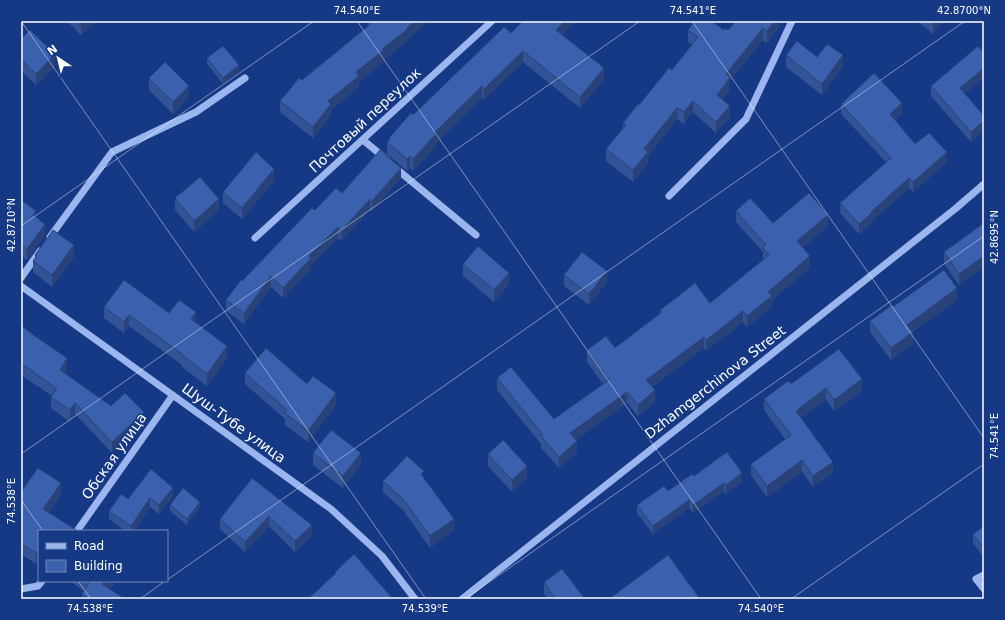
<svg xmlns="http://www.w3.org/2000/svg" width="1005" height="620" font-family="'DejaVu Sans',sans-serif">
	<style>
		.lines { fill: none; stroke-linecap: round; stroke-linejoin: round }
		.minor { stroke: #9bb6ee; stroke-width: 7 }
		.wall { fill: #325396 }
		.shaded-wall { fill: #29437a }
		.building { fill: #3a60ae; stroke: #29437a }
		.ticks { fill: none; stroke: #fff; stroke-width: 1; stroke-opacity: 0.45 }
		.labels { text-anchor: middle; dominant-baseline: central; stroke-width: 3; stroke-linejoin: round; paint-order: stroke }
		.street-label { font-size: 14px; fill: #fff; stroke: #163986 }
		.neatline { fill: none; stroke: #fff; stroke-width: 1.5 }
		.ticks-label { font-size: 10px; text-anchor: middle; fill: #fff }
	</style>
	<rect width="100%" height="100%" fill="#163986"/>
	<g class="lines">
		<path class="minor" d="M363 140 386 159
			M393 166 476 235
			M669 196 746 119 792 21
			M50 237 112 152 196 112 245 78
			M255 238 492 21
			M21 278 40 251
			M21 286 331 509 382 556 415 599
			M77 531 173 395
			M984 575 976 579 984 589
			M21 589 38 586 42 581
			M462 599 955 209 984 184"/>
	</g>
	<path class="wall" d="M67 21H95L81 35Z
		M368 21H429L408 38V40L384 60V62L359 82V87L331 110V115L313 138 280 112V101L302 80 368 26Z
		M780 21V26L767 43 763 40 730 80V90L722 100 730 118 716 133 693 112 684 124 677 119 648 156V163L633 182 606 161V149L623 128V123L639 105 672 70 692 45 688 42V30H728Z
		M917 21H943L933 34Z
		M511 33 563 35 604 79 580 108 523 62 484 100 482 98 436 143V146L413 171 410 168 407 171 387 154V142L389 140V138L413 115Z
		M21 39 55 66 36 85 21 71Z
		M786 55 843 66 822 95 786 67Z
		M207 58 239 71 223 84 207 64Z
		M149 78 189 97 173 114 149 90Z
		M931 86 984 116V130L971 142 931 96Z
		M841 104 902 113 894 120 915 144 947 162 913 192 909 188 872 221V223L859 234 840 213V203L886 162 841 114Z
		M401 178 372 211 370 210 341 241 338 238 311 265V269L283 298 271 287 244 324 226 311V300L242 281 315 210 342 193Z
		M274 181 242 219 223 203V192Z
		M175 198 219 210 194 232 175 210Z
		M21 200 36 217 45 235 27 260 21 256Z
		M736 211 773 223 828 226 802 248 810 268 772 300V307L747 327 743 322 706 351 704 348 652 387 655 402 638 416 627 403 576 440 577 452 559 468 541 448V444L497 390V378L554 419 603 384 587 362V350L615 348 659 314V311L710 303 763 260V252L736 222Z
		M984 223V267L959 285 944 264V252Z
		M35 255 74 257 52 287 33 272V261L35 258Z
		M463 264 509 284 494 302 463 276Z
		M564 275 607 282 589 305 564 286Z
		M957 300 912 332 913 344 891 360 870 332V321L894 306Z
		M104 307 169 313 196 323 227 358 207 386 182 367V365L129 326 124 333 104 318Z
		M21 325 67 370 65 373 111 406 144 423 112 453 75 414 70 422 51 408V397L52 396 21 375Z
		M245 373 307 384 336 405 308 442 285 425V419L245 384Z
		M791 384 862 391 834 411 826 400 801 418 833 473 813 487 802 472 767 497 751 475V464L785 439 764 410V399Z
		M313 453 361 464 343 488 313 465Z
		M488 454 527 478 512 492 488 466Z
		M694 476 742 482 726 494 724 491 693 513 689 508 653 534 637 513V505L668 491Z
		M252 478 312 535 295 552 269 526 245 552 220 529V519Z
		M383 481 454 530 430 548 403 510 383 492Z
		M21 492 61 494 49 512 39 531V560L36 564 21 554Z
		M173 496 159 514 150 507 134 531H125L109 519V511L128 499Z
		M170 505 200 507 187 525 170 511Z
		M984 526V558L973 543V534Z
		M70 581H117L109 589 125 599H82V594L84 591Z
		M544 582 585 599H548L544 594Z"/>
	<path class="shaded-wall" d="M84 21H95L81 35V24Z
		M415 21H429L408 38V40L384 60V62L359 82V87L331 110V115L313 138V127L328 101 356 72Z
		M565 21H576L556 41V30Z
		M775 21H780V26L767 43V31Z
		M934 21H943L933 34V23Z
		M763 28V40L730 80V90L717 106V95L726 74Z
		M523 51V62L484 100V89Z
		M55 54V66L36 85V74Z
		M843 55V66L822 95V84Z
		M239 65V71L223 84V78Z
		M604 68V79L580 108V97Z
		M984 68V78L960 98V88Z
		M189 86V97L173 114V102Z
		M482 86V98L436 143V146L413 171V159L434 133Z
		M693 101V112L684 124V112Z
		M902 103V113L890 125V114Z
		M730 106V118L716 133V122Z
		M677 108V119L648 156V163L633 182V170L644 149Z
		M984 121V130L971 142V132Z
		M947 152V162L913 192V182Z
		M410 156V168L407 171V159Z
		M401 168V178L372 211V201Z
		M274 169V181L242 219V208Z
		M909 178V188L872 221V223L859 234V224L871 212Z
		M219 199V210L194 232V221Z
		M370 199V210L341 241V231Z
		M36 211V222L33 215Z
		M828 215V226L797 253V241Z
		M45 224V235L27 260V249Z
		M338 227V238L311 265V269L283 298V288L309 256Z
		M74 245V257L52 287V275Z
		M810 256V268L772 300V307L747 327V316L768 292Z
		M984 256V267L959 285V274Z
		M607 271V282L589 305V294Z
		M509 273V284L494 302V290Z
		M271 276V287L244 324V313Z
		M957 288V300L907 336V325Z
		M743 311V322L706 351V340Z
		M196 312V324L191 319Z
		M129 315V326L124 333V322Z
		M913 332V344L891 360V348Z
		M704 337V348L646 391V380Z
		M227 346V358L207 386V374Z
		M67 358V370L60 381V370Z
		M862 379V391L834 411V400Z
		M826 388V400L796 422V411Z
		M655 390V402L638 416V405Z
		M627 392V403L570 444V433Z
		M336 393V405L308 442V431Z
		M75 403V414L70 422V410Z
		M144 412V423L112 453V442Z
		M577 441V452L559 468V457Z
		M361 453V464L343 488V476Z
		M802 460V472L767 497V486Z
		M833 462V473L813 487V476Z
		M527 466V478L512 492V480Z
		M742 473V482L726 494V485Z
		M61 483V494L43 520V509Z
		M724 483V491L693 513V505Z
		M173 488V496L159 514V505Z
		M150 498V507L134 531H131V526Z
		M689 500V508L653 534V526Z
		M200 502V507L187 525V519Z
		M269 516V526L245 552V542Z
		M454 519V530L430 548V536Z
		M312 525V535L295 552V541Z
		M39 549V560L36 564V553Z
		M106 581H117L102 596V584Z"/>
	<path class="building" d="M79 21H84L81 24Z
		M371 21H415L407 28 408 29 382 49 384 50 356 72 359 76 328 101 331 104 313 127 280 101 299 78 302 80 372 23Z
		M523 21H565L556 30 604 68 580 97 523 51 484 89 482 86 434 133 436 134 413 159 410 156 407 159 387 142 390 139 389 138 411 113 413 115 504 27 511 33Z
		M695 21H711L724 30 725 28 728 30 736 21H775L767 31 763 28 726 74 730 78 717 95 730 106 716 122 693 101 684 112 677 108 644 149 648 152 633 170 606 149 626 125 623 123 638 104 639 105 669 68 672 70 698 37 688 30Z
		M30 30 55 54 36 74 21 59V39Z
		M797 41 817 57 827 44 843 55 822 84 786 55Z
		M223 46 239 65 223 78 207 58Z
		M978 46 984 53V68L960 88 984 116V121L971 132 931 86Z
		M165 62 189 86 173 102 149 78Z
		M874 73 902 103 890 114 915 144 929 133 947 152 913 182 909 178 871 212 872 213 859 224 840 203 891 158 841 104Z
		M380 150 401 168 372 201 370 199 341 231 338 227 309 256 311 258 283 288 271 276 244 313 226 300 241 280 242 281 312 208 315 210 336 188 342 193Z
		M256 152 274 169 242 208 223 192Z
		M200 177 219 199 194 221 175 198Z
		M809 193 828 215 797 241 810 256 768 292 772 296 747 316 743 311 706 340 704 337 646 380 655 390 638 405 627 392 570 433 577 441 559 457 541 436 543 435 497 378 511 367 554 419 609 380 587 350 606 336 615 348 662 312 659 311 695 283 710 303 769 255 763 248 766 245 736 211 750 198 773 223Z
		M21 200 36 211 33 215 45 224 27 249 21 244Z
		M984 223V256L959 274 944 252Z
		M53 230 74 245 52 275 33 261 37 256 35 255Z
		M478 246 509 273 494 290 463 264Z
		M582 252 607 271 589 294 564 275Z
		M944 270 957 288 907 325 913 332 891 348 870 321 892 305 894 306Z
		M124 280 169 313 179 300 196 312 191 319 227 346 207 374 182 355V354L129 315 124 322 104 307Z
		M21 325 32 334 67 358 60 370 111 406 125 393 144 412 112 442 75 403 70 410 51 397 57 389 21 363Z
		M266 348 307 384 313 376 336 393 308 431 285 413 287 410 245 373Z
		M839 349 862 379 834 400 826 388 796 411 833 462 813 476 802 460 767 486 751 464 791 435 764 399 788 381 791 384Z
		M331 430 361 453 343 476 313 453Z
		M503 440 527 466 512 480 488 454Z
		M727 452 742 473 726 485 724 483 693 505 689 500 653 526 637 505 664 486 668 491 692 474 694 476Z
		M407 456 424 471 421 474 454 519 430 536 403 499 383 481Z
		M38 468 61 483 43 509 78 531H39V549L36 553 21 543V492Z
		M151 469 173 488 159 505 150 498 131 526 109 511 121 494 128 499Z
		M252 478 312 525 295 541 269 516 245 542 220 519Z
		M183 488 200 502 187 519 170 505Z
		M984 526V549L973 534Z
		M354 554 393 599H308L336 573 335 572Z
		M668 555 700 599H609Z
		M562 569 585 599H556L544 582Z
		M86 581H106L102 584 125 599H90L82 594 89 583Z"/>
	<path class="ticks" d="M21 21 426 599M357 21 761 599M692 21 984 438M21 226 314 21M21 454 640 21M21 500 43 531M167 580 965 21M78 581 91 599M140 599 165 581M465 599 984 236M791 599 984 464"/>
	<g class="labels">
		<g class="street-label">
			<text transform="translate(365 120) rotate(-43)">Почтовый переулок</text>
			<text transform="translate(715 382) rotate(-38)">Dzhamgerchinova Street</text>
			<text transform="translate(234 423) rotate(36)">Шуш-Тубе улица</text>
			<text transform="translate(114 456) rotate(-55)">Обская улица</text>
		</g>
	</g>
	<rect width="1005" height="620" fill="none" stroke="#163986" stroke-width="44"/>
	<rect x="38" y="530" width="130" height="52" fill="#163986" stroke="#7388b6"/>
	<rect x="46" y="543" width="20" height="6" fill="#9bb6ee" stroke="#7388b6"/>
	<text x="74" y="550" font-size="12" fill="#ffffff">Road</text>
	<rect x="46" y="560" width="20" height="12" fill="#3a60ae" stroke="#7388b6"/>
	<text x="74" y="570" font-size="12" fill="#ffffff">Building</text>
	<g transform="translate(58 58) rotate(325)" stroke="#163986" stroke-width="3" paint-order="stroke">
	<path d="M0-3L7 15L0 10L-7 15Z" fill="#ffffff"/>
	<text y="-6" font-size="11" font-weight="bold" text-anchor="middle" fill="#ffffff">N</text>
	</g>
	<rect x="22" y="22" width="961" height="576" class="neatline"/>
	<g class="ticks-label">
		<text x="357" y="14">74.540°E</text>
		<text x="693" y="14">74.541°E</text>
		<text x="964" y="14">42.8700°N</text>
		<text transform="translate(11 225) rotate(-90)" y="4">42.8710°N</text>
		<text transform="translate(994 237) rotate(-90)" y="4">42.8695°N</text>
		<text transform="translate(994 436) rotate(-90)" y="4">74.541°E</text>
		<text transform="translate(11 501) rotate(-90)" y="4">74.538°E</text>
		<text x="90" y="612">74.538°E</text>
		<text x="425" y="612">74.539°E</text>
		<text x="761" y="612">74.540°E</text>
	</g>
</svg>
